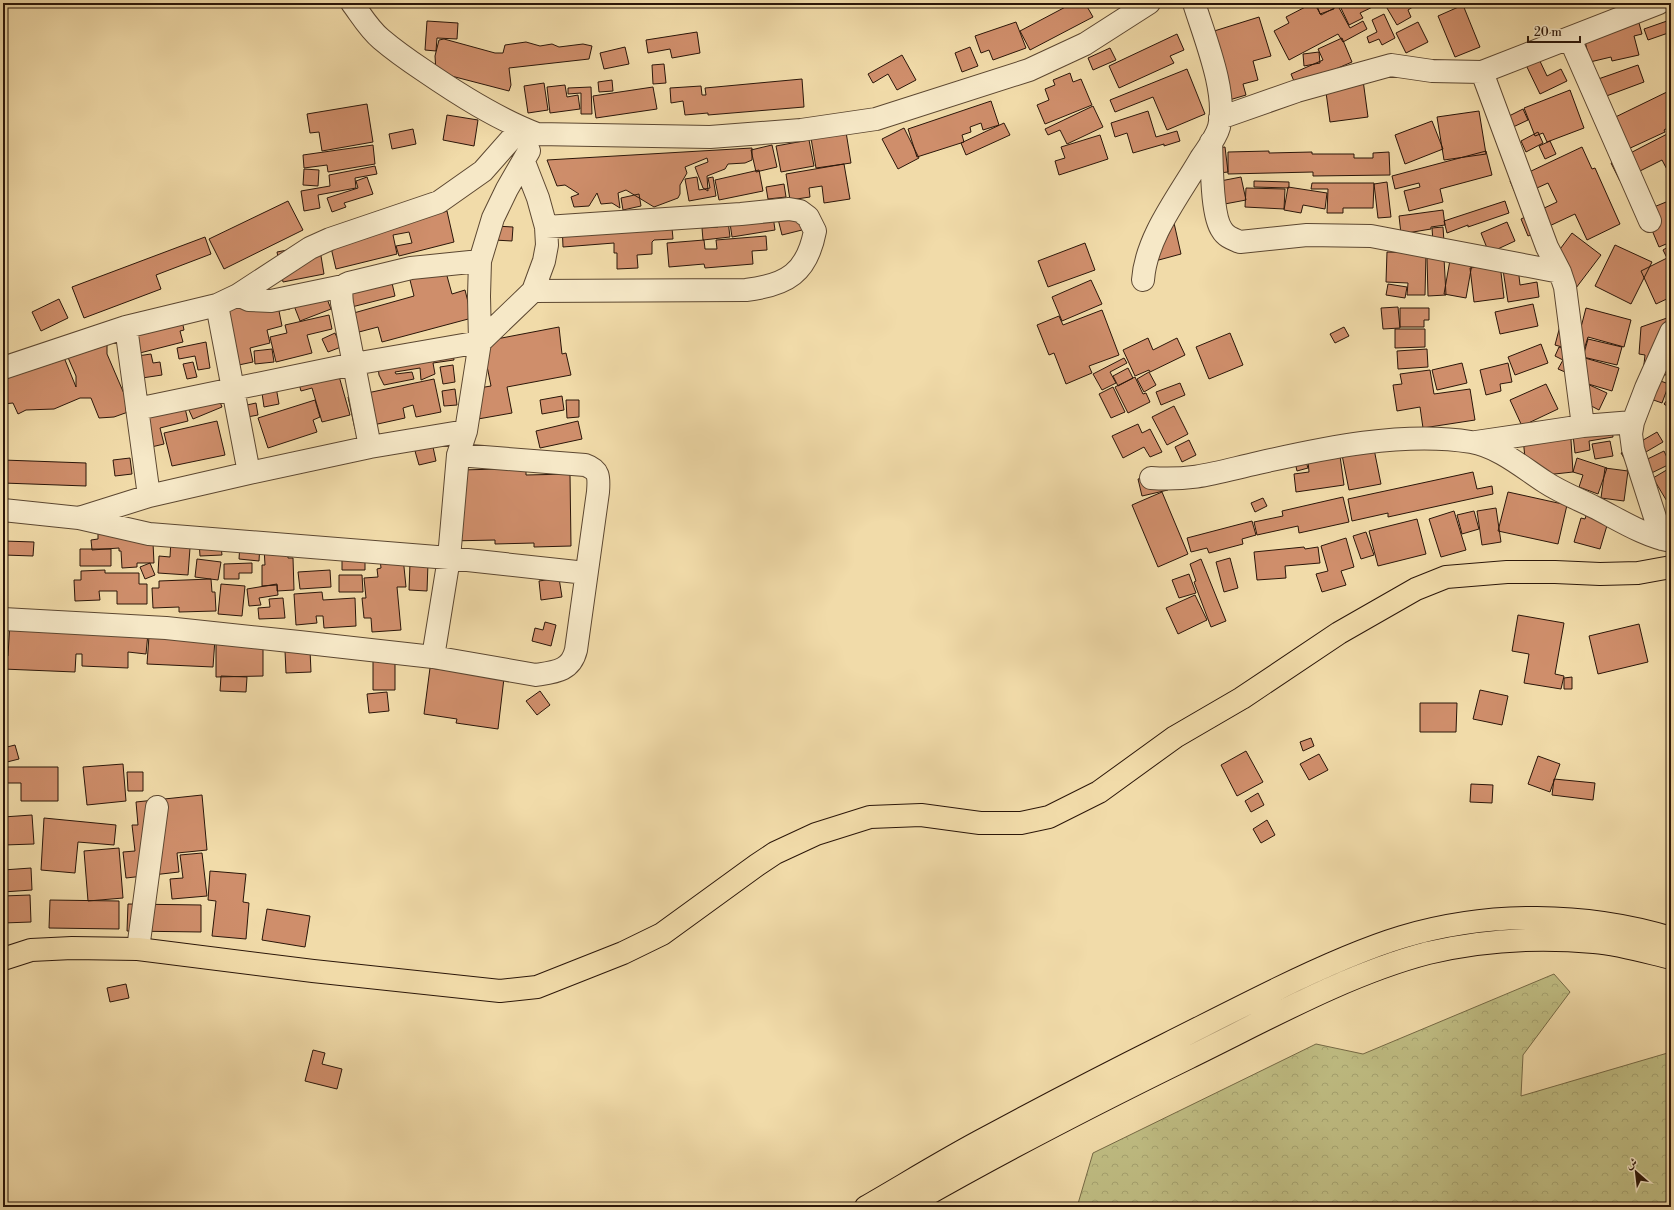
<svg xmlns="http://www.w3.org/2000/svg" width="1674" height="1210" font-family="'Libre Bodoni',Amiri,serif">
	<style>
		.forest { fill: url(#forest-crowns); stroke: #766a46 }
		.building { fill: #cf8e6b; stroke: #2b1609 }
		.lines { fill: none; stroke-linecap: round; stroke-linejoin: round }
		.minor-casing { stroke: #5c4731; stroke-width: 24 }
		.major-casing { stroke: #2b1609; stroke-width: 24 }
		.highway-casing { stroke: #2b1609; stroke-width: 24 }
		.minor { stroke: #f6e8c7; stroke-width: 22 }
		.major { stroke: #f1dba9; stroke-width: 22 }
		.highway { stroke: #f1dba9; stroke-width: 22 }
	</style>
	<defs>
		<pattern id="forest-crowns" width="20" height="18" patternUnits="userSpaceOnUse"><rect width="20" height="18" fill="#c0be84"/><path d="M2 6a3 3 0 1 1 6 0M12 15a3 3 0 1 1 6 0" fill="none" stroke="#a5a371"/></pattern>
	</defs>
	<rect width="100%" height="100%" fill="#f1dba9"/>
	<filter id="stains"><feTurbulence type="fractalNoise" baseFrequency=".005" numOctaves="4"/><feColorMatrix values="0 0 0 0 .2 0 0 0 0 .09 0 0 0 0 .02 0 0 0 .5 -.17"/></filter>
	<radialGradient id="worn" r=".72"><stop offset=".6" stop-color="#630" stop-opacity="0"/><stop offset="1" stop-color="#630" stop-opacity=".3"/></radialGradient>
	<path class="forest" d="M1554 974 1570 992 1523 1055 1521 1096 1671 1052V1207H1077L1093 1153 1316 1044 1363 1054Z"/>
	<path class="building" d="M1073 3H1085L1093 17 1030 50 1020 31Z
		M1313 3H1314L1321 15 1338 6 1350 28 1363 21 1367 29 1343 42 1338 34 1289 60 1274 31 1289 23 1286 17Z
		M1316 3H1331L1334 9 1320 14Z
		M1333 3H1381L1360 13 1363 18 1349 25 1339 4 1334 6Z
		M1384 3H1419L1408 10 1411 17 1397 25Z
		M1463 5 1480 47 1455 57 1438 16Z
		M1384 14 1395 38 1382 45 1379 39 1369 43 1367 37 1377 32 1372 20Z
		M1259 17 1271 56 1253 61 1258 80 1243 84 1246 95 1216 104 1195 37Z
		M427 21 458 23 457 39 437 38 436 51 425 50Z
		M1667 21 1671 32 1648 40 1644 29Z
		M1016 22 1026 48 993 60 989 50 981 53 975 36Z
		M1418 22 1428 42 1406 53 1396 33Z
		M1639 23 1642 34 1634 36 1639 55 1612 61 1611 57 1590 62 1584 37Z
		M697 32 700 53 672 58 670 49 648 53 646 40Z
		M1177 34 1184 50 1170 56 1174 63 1119 88 1109 66Z
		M1342 38 1352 62 1296 86 1291 74 1323 60 1318 49Z
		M444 39 495 53H503L505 45 526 42 540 46 552 44 559 47 583 44 592 46 589 59 509 68 511 85 509 91 436 72 435 56 439 40Z
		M625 47 629 64 604 69 600 53Z
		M970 47 978 66 962 72 955 53Z
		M1110 48 1116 60 1093 70 1088 58Z
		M1319 52 1320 63 1304 66 1303 54Z
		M902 55 916 80 897 90 888 74 873 83 868 74Z
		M1538 57 1547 76 1561 69 1567 81 1540 94 1525 63Z
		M664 64 666 83 653 84 652 65Z
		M1638 65 1644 82 1593 101 1587 83Z
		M1187 69 1205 114 1167 130 1153 97 1115 112 1110 100Z
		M1070 73 1073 82 1081 79 1092 105 1045 124 1037 105 1049 100 1045 89 1055 85 1053 80Z
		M802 79 804 107 708 115V113L685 115 683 101 671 103 670 88 701 86 702 95H706L705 88Z
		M612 80 613 91 599 92 598 82Z
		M1363 80 1368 117 1330 122 1325 85Z
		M544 83 548 110 528 113 524 86Z
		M565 85 567 97 578 95 580 109 550 113 547 87Z
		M591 87 592 114H581V93L568 94V88Z
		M653 87 657 109 596 118 593 96Z
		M1570 90 1584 128 1547 142 1543 133 1535 136 1524 108Z
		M1671 90V126L1664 130 1665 132 1613 156 1599 125Z
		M991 101 999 125 983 130 981 123 970 127 971 132 962 135 964 142 917 157 908 129Z
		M367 104 373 142 322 151 319 132 310 133 307 114Z
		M1093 106 1103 127 1067 144 1060 130 1048 135 1045 129Z
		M1523 109 1528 120 1496 135 1491 125Z
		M1148 111 1156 137 1177 131 1180 141 1164 146V144L1133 153 1127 133 1115 137 1111 123Z
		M1479 111 1486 154 1444 160 1437 117Z
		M447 115 478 120 474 146 443 140Z
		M1432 121 1443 149 1405 164 1395 135Z
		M1004 123 1010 135 966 155 961 143Z
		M904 128 919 158 898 169 882 139Z
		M413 129 416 144 392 149 389 134Z
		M846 132 851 163 816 168 811 138Z
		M1538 132 1543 143 1526 152 1521 141Z
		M1671 132V177L1662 160 1620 181 1611 163Z
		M1100 135 1108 159 1059 175 1055 161 1065 158 1061 147Z
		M809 140 814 166 781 172 776 146Z
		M1550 141 1556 154 1545 159 1539 146Z
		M373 145 375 164 328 172 327 165 304 168 303 155Z
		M772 145 777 167 756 172 751 150Z
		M1225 147 1228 172 1219 173 1216 148Z
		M1582 147 1592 169 1595 168 1620 224 1587 240 1575 214 1528 236 1521 219 1557 202 1548 183 1517 197 1510 181Z
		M752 148V160L745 163 728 164 725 169 707 176 708 191 703 188 695 167 708 162 707 158 685 167 687 173 680 185V194L678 198 654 207 626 190 618 193 620 208 612 203 601 204 597 193 589 206 574 207 571 197 579 194 565 185 557 186 547 160Z
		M1269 151V153L1312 152V154H1354V158H1373V153L1389 152 1390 175 1313 176V172L1228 174V152Z
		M1486 151 1492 175 1440 189 1443 202 1409 211 1404 191 1420 187 1419 183 1395 189 1392 176Z
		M844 164 850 199 824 203 822 186 809 188 810 197 790 200 786 174Z
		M375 166 377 174 355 178 356 188 318 195 320 208 304 211 301 191 330 186 329 175Z
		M304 169 319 170 318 186 303 185Z
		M759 170 763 191 719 200 715 180Z
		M367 177 373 194 344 203 346 207 332 212 327 198 358 188 356 181Z
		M697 177 699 190 710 188 708 178 713 177 716 196 689 201 685 179Z
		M1241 177 1246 200 1214 206 1210 183Z
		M1254 181 1289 182V188L1254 187Z
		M1387 182 1391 217 1378 218 1374 184Z
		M1312 183H1374L1373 208H1343V213H1327L1328 189H1311Z
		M784 184 786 197 768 199 766 187Z
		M1288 187 1327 193 1325 209 1303 205 1301 213 1284 210Z
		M1246 188 1285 189 1284 209 1245 207Z
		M639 194 641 206 623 210 621 198Z
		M1671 200V242L1659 247 1644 211Z
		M288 201 303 230 224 269 209 239Z
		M1505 201 1509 213 1468 227V225L1447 233 1444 221Z
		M772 209 775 230 732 237 729 216Z
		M1443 210 1445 225 1431 227V229L1401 234 1399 216Z
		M447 211 454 242 399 256 396 246 412 243 409 232 393 235 397 254 336 269 329 239Z
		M797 211 802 230 782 235 777 215Z
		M727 213 730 237 703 240 702 228 718 227 717 214Z
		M1507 222 1515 241 1489 253 1481 233Z
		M562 223 672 228 673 239 654 240 652 242V254L637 255 638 268 617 269V253H614V243L563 247Z
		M1174 223 1181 254 1155 261Z
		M495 226 513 227 512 241 494 240Z
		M1443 227 1444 242H1433L1432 228Z
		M1572 233 1601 255 1576 288 1552 260Z
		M766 236 767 250 752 251 753 264 705 268 704 264 669 267 667 243 704 240 705 249H717L716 240Z
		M205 237 211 254 156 275 161 289 84 318 72 287Z
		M1085 243 1095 270 1048 287 1038 261Z
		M319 244 324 274 283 282 277 252Z
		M1615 245 1652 262 1631 304 1595 286Z
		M1671 245V297L1656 304 1641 271 1667 258 1663 250Z
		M1387 252 1426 253 1425 295H1407L1408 283 1386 282Z
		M442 258 452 294 465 290 472 318 382 342 378 327 340 337 336 318 414 296 407 268Z
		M1427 258H1444L1446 295 1428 296Z
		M1450 260 1472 264 1466 298 1444 294Z
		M1500 264 1504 298 1474 302 1470 268Z
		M1518 267 1520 285 1537 282 1539 297 1508 302 1503 270Z
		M389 270 395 296 336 311 329 285Z
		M1091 280 1102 304 1062 321 1052 297Z
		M320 281 331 309 300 321 289 293Z
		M1388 284 1407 287 1405 298 1386 295Z
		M286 291 290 309 279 311 282 326 267 330 270 343 250 348 253 362 229 367 216 308Z
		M59 299 68 318 41 331 32 312Z
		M1533 304 1538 326 1500 334 1495 312Z
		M1398 307 1400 328 1383 329 1381 308Z
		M1400 308H1429V320H1424V327H1400Z
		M1586 308 1631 320 1624 347 1588 337 1583 353 1555 345 1560 326 1580 331Z
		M1102 310 1119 355 1089 366 1092 373 1066 384 1054 353 1049 355 1037 325 1059 316 1063 325Z
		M180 311 184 330 180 331 183 342 124 357 117 327Z
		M329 315 332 329 307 335 312 353 276 362 270 337 287 333 285 325Z
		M1667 318H1671V373L1665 375 1643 373 1645 355 1639 354 1641 327Z
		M559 327 562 354 566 353 571 375 507 387 512 413 478 419 473 389 491 386 484 351 486 341Z
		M1344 327 1349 336 1335 343 1330 334Z
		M1395 329H1425V347L1395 348Z
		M335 333 341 347 328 352 322 339Z
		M1230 333 1243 365 1209 379 1196 347Z
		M1148 338 1153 350 1177 338 1185 355 1150 372 1149 370 1135 376 1123 350Z
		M1588 339 1622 347 1617 365 1583 357Z
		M107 340V354L128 403V412L114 417 99 418 91 398H80L54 409 26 410 18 414 13 403 3 404V370L63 355 76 387V376L63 346Z
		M206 342 210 368 198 370 195 356 179 359 177 348Z
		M1541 344 1548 363 1515 375 1508 357Z
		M452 347 454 360 433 363 435 374 421 380 420 368 395 372 396 374 412 372 414 379 384 385 379 375 377 358Z
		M1559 347 1585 358 1577 377 1558 369 1563 360 1555 356Z
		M272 349 274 362 255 364 254 351Z
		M1427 349 1428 367 1398 369 1397 351Z
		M151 354 153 363 160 362 162 375 142 378 124 358Z
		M1124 358 1127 363 1110 372 1116 383 1102 390 1093 374Z
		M1585 358 1619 368 1612 391 1578 381Z
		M193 362 197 377 187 379 183 364Z
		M335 362 350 415 322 422 312 388 301 391 296 373Z
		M1462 363 1467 383 1437 390 1432 370Z
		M1508 363 1512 382 1500 384 1501 391 1486 395 1480 370Z
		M453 365 455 382 443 384 440 367Z
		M1128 368 1133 378 1118 386 1113 376Z
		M1430 370 1434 394 1470 389 1475 420 1423 428 1420 407 1397 411 1393 385 1402 384 1400 374Z
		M1149 372 1156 385 1144 392 1137 379Z
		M1135 377 1143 394 1146 393 1150 402 1128 413 1115 387Z
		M1652 378 1669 384 1662 403 1645 397Z
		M434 379 441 412 416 417 413 405 403 408 405 418 355 429 348 397Z
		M1583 382 1607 393 1599 410 1576 398Z
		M1180 383 1185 395 1161 405 1156 392Z
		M1546 384 1558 409 1522 426 1510 400Z
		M1671 384V397L1667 398 1668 385Z
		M230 385 276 387 279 404 264 407 262 393 245 397 247 405 256 403 258 415 242 418Z
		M214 387 222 407 193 419 184 399Z
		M1113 387 1125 412 1111 418 1099 394Z
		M455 389 457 405 444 406 442 391Z
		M182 395 188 421 160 428 164 444 143 449 133 407Z
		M1671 395V409L1664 404Z
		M562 396 564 410 542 414 540 400Z
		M315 400 320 417 313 420 317 432 268 448 258 418Z
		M566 400H579V417L567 418Z
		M1174 406 1188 434 1167 445 1152 417Z
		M217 421 225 455 172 466 164 433Z
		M578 421 582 439 540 448 536 431Z
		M1611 421 1613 437 1589 441 1590 450 1575 453 1572 426Z
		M1138 424 1142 433 1150 429 1162 452 1150 457 1144 447 1123 458 1112 436Z
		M1570 424 1573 472 1527 477 1522 429Z
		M1657 432 1663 442 1627 463 1621 453Z
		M1189 440 1196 455 1182 462 1175 447Z
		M1610 441 1613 456 1595 459 1592 444Z
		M1373 444 1381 484 1349 490 1341 450Z
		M433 447 436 461 419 465 415 451Z
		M1664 451 1670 464 1633 482 1627 469Z
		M1304 455 1308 468 1297 471 1294 458Z
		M1340 456 1344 485 1296 492 1294 474 1309 472 1308 461Z
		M130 458 132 474 115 476 113 460Z
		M1577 458 1607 468 1598 494 1579 487 1583 475 1573 472Z
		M3 460 86 463V486L3 483Z
		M526 464V475L570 474 571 546 534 547V543L495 544V540L450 541 460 470 500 469Z
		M1671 465V508L1653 478 1670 468 1669 467Z
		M1605 468 1628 471 1624 501 1601 498Z
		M1473 472 1477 489 1492 486 1493 494 1388 517V513L1352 521 1348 499Z
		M1164 473 1168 490 1142 496 1138 479Z
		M1162 492 1188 554 1158 567 1132 505Z
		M1508 492 1567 505 1558 544 1498 531Z
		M1343 497 1349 522 1299 533 1298 526 1257 535 1254 522 1283 516 1282 511Z
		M1263 498 1267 506 1255 512 1251 503Z
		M1589 506 1611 512 1600 549 1574 542 1581 518 1585 519Z
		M1496 508 1501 542 1482 545 1477 511Z
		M1454 511 1466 550 1441 557 1429 519Z
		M1474 511 1479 529 1462 534 1457 515Z
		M1417 519 1426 554 1378 566 1369 531Z
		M1252 521 1256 535 1242 539 1243 544 1209 553 1207 548 1191 552 1187 538Z
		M98 530 153 543 154 563H137V567L122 568 121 551H119V548L92 550 91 540 98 539Z
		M1366 532 1374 555 1361 559 1353 536Z
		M1346 538 1354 567 1341 571 1346 585 1322 592 1316 574 1328 571 1321 546Z
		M220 539 222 555 200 556 199 541Z
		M171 540 190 548 188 575 158 573 159 556 170 557Z
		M4 541 34 542 33 556 4 555Z
		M240 543 260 544 259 561 239 559Z
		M287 546 288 558H293L294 590 277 591V585L262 586V565H265L264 547Z
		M1304 547 1305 549 1318 547 1320 563 1285 566 1286 578 1257 580 1254 552Z
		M80 549H111V566H80Z
		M365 553V570H342V554Z
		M403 557 406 587H397L401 630 372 632 371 618H364L362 598H366L364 578 378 577 377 569 381 568 380 559Z
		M1230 558 1238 588 1224 592 1216 562Z
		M197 559 221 562 218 580 195 577Z
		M1201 559 1226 621 1211 627 1194 582 1196 581 1190 564Z
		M150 563 155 575 145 579 140 567Z
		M252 563V573H239V579H224V564Z
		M410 563H428L427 591 409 590Z
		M105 570V573H139V584H147V604H117V591H99L100 600 75 601 74 580H81V571Z
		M330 570 331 587 300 589 298 572Z
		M1189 574 1196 593 1179 598 1172 580Z
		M339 575H362L363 592H339Z
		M559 578 562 597 541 600 539 581Z
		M211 579 212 592H215L216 611 179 612V607L153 608 152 588H159V581Z
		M221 584 245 586 242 616 218 614Z
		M277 584 278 595 259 598 261 605 249 606 247 589Z
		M322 592 323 600 355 598 356 626 324 628 323 616H316L317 623 296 625 294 594Z
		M1195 595 1207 620 1178 634 1166 608Z
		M283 598 285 618 259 619 258 608 270 607 269 599Z
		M1518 615 1564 623 1555 674 1564 676 1561 689 1524 683 1529 654 1512 651Z
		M10 621 148 633 146 654 128 652V668L82 666V654H76L75 672 3 669V656H8Z
		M545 622 556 625 551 646 532 641 535 628 543 630Z
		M1639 624 1648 662 1598 674 1589 636Z
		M149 636 215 639 213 667 147 664Z
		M216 643H263V676L216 677Z
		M310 650 311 672 286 673 285 651Z
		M395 655V690H373V656Z
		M430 668 504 678 498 729 456 723 457 719 424 714Z
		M221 676 247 677 246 692 220 691Z
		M1572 677V689H1564V678Z
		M1480 690 1508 696 1502 725 1473 719Z
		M540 691 550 705 537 715 526 701Z
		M387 692 389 711 369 713 367 694Z
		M1420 703H1457L1456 732H1420Z
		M1311 738 1314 746 1303 751 1300 742Z
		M15 745 19 759 3 763V748Z
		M1246 751 1263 782 1237 796 1221 765Z
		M1319 754 1328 770 1309 780 1300 764Z
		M1538 756 1560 764 1550 792 1528 784Z
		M123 764 126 801 87 805 83 767Z
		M3 767H58V801H21V783H3Z
		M127 772H143V791H128Z
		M1554 779 1595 783 1593 800 1552 795Z
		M1471 784 1493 785 1492 803 1470 802Z
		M1258 793 1264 805 1251 812 1245 801Z
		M202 795 207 850 177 853 179 872 126 878 123 852 135 851 132 825H138L136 802Z
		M32 815 34 844 4 845 5 866H3V817Z
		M44 818 116 825 114 845 78 842 75 873 41 870Z
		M1267 820 1275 835 1261 843 1253 829Z
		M119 848 123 898 88 901 84 851Z
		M202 853 207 896 172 899 170 879 183 878 180 855Z
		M31 868 32 890 3 892V870Z
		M210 871 246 874 243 902 249 903 246 939 212 936 216 901 208 900Z
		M30 895 31 922 3 923V896Z
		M50 900 119 901V929L49 928Z
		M128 904 201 905V932L127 931Z
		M267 909 310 916 305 947 262 940Z
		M126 984 129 998 110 1002 107 988Z
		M313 1050 325 1053 322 1064 342 1069 337 1089 305 1081Z"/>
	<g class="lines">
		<g class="minor-casing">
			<path id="minor" d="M352 3C361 15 369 29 381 39 394 50 408 60 423 70 458 94 497 119 537 134L710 137 801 130 876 119 1029 70 1085 44 1149 3
				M1570 39 1650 221
				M1220 118 1297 91 1391 65 1432 71 1482 72
				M1211 142C1212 162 1211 215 1222 230 1226 237 1233 239 1240 242L1307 235 1371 236 1560 272
				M1143 280C1146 237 1179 196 1201 158 1207 149 1216 138 1219 127 1228 93 1204 36 1194 3
				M533 291 746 290C787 285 807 273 815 231L808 217 800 211 789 209 741 214 546 227
				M238 295 249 300 271 301 343 286
				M217 305 249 473
				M126 327 149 496
				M3 368 126 327 217 305 238 295 310 248 330 239 439 202 483 171 521 128
				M137 409 354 364 480 342 533 291 544 261 547 245 546 227 538 198 524 162
				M1583 426 1565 287 1560 272 1547 247 1482 72 1659 3
				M1476 442 1583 426 1633 422
				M370 447 342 303C341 294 340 286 349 283L411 268 480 261
				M1151 478C1194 481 1218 472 1258 463 1324 448 1403 431 1471 442 1499 447 1522 467 1545 482 1560 492 1578 499 1594 507 1618 519 1644 536 1671 541
				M3 510 79 518 149 534 449 558 586 573
				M79 518 149 496 249 473 370 447 466 431
				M1662 539 1633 449 1631 434 1633 422 1646 388 1671 332
				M3 619 166 628 299 642 433 657 536 675C555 672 571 671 576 650L598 492C599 478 600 470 585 465L458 455
				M433 657 449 558 458 455 466 431 480 342 479 296 480 261 493 218 507 189 529 151
				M138 949 157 807"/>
		</g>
		<g class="major-casing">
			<path id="major" d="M3 959 31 950 72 948 138 949 313 971 500 991 537 987 623 953 662 934 757 865 775 853 816 834 870 817 921 815 980 823H1021L1049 817 1099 792 1175 737 1242 698 1339 633 1416 589 1446 577 1507 572H1555L1600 574 1638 573 1671 567"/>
		</g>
		<g class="highway-casing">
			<path id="highway" d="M866 1207C906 1184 946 1159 988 1137 1047 1105 1107 1074 1167 1044 1203 1026 1240 1007 1277 989 1318 969 1359 950 1402 937 1489 911 1585 912 1671 938
				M905 1207C997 1154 1092 1105 1188 1058 1264 1021 1347 974 1428 953 1482 940 1539 937 1594 942 1620 944 1646 952 1671 958"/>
		</g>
		<use href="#minor" class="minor"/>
		<use href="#major" class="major"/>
		<use href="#highway" class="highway"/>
	</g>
	<rect width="1674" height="1210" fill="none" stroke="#f1dba9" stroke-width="16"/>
	<rect x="4" y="4" width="1666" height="1202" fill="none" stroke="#2b1609" stroke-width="2"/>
	<rect x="8" y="8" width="1658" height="1194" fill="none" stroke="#2b1609"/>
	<g transform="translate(1636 1172) rotate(332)" stroke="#f6e8c7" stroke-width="3" paint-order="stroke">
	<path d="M0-3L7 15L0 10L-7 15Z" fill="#2b1609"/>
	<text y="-6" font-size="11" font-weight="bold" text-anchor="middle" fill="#2b1609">ش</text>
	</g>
	<path d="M1528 36v6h52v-6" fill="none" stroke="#2b1609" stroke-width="2"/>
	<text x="1534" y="36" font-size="12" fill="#2b1609" stroke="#f6e8c7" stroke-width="3" paint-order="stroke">20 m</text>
	<rect width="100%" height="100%" filter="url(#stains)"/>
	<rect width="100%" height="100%" fill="url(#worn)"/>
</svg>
